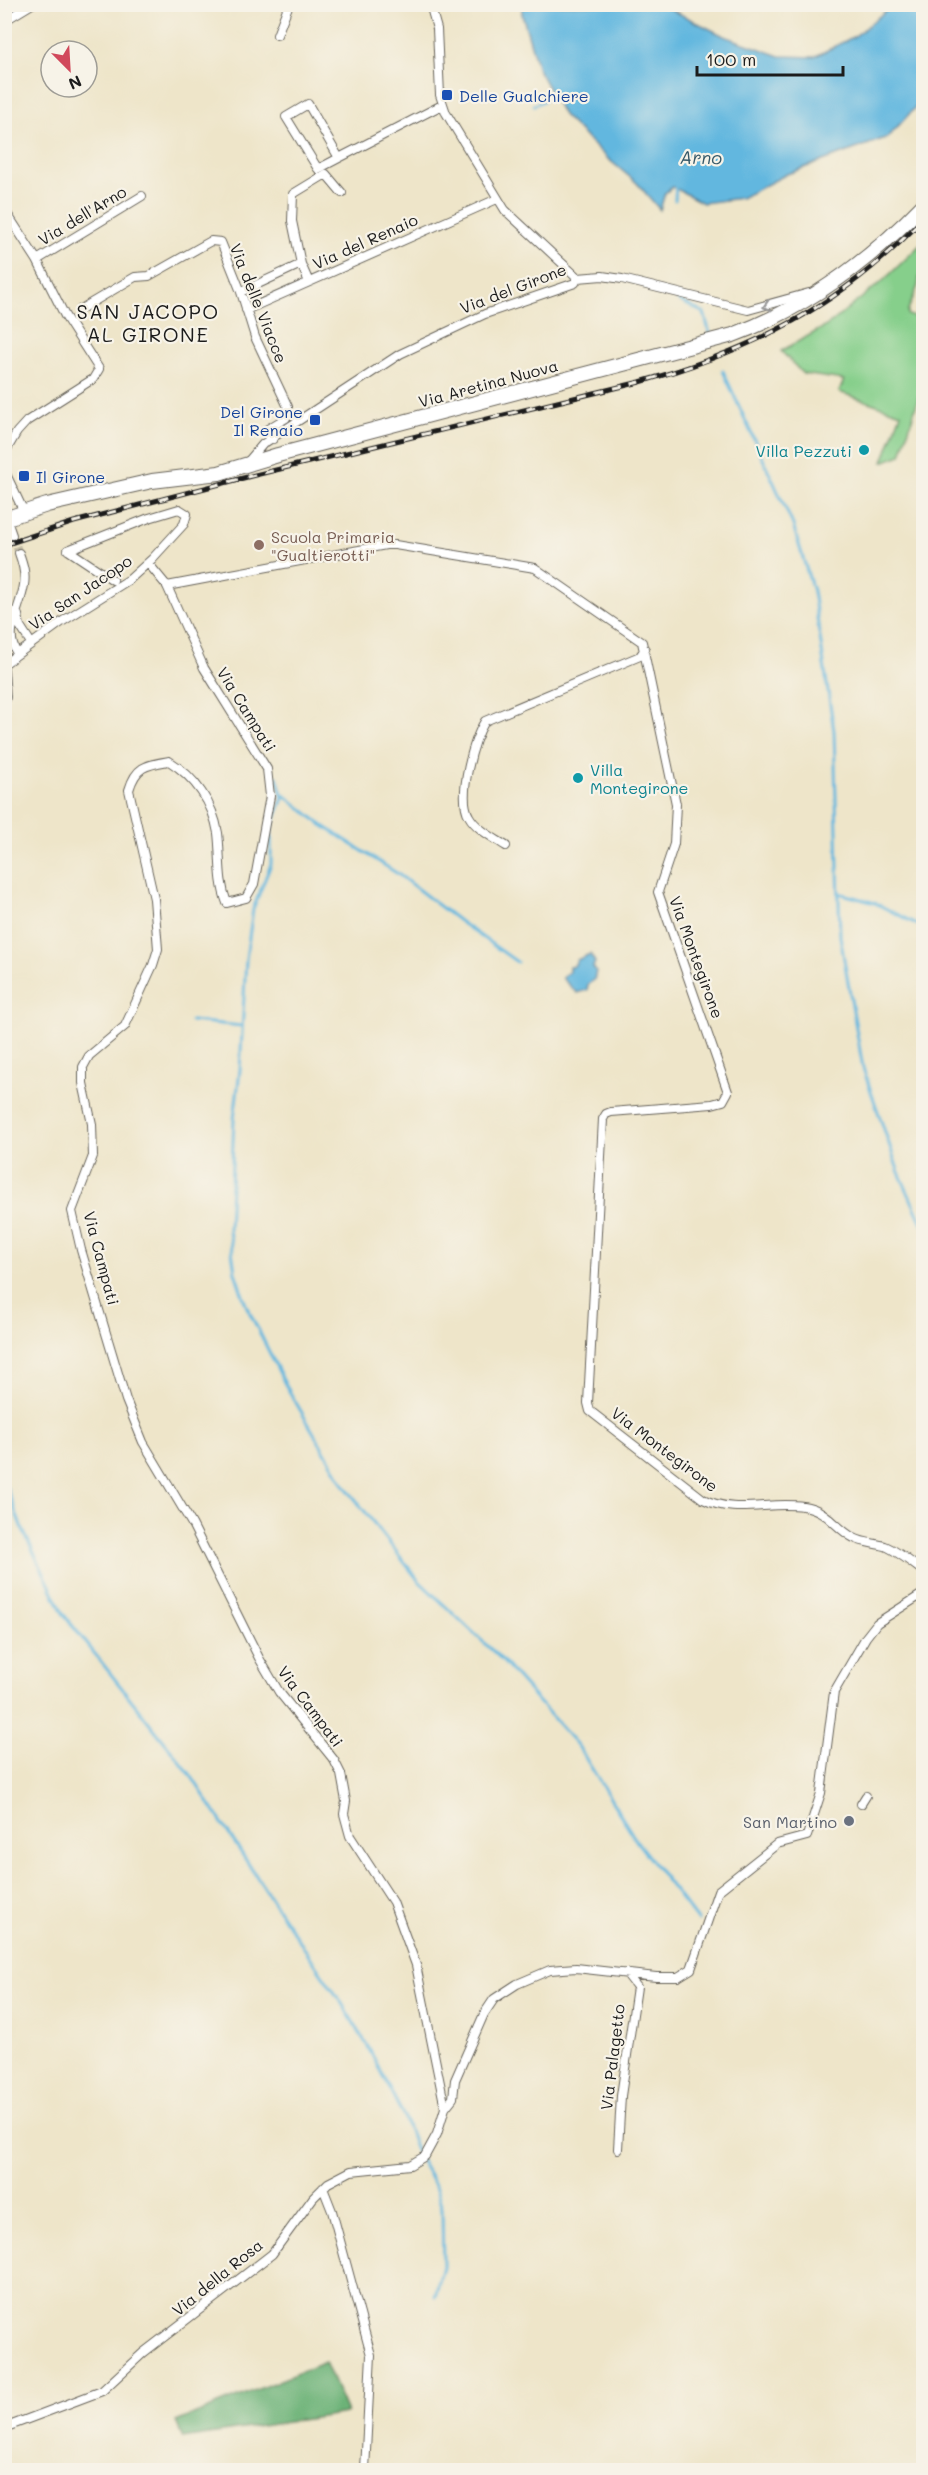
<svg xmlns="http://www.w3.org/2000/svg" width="928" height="2475" font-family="Mali,sans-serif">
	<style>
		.green { fill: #86cf8b; stroke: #517654; stroke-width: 1.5 }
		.forest { fill: #6cb277; stroke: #44674a; stroke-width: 1.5 }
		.water { fill: #62b7df; stroke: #3f6a7e; stroke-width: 1.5 }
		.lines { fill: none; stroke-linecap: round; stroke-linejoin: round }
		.stream { stroke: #62b7df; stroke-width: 3 }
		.street-tunnel { stroke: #c4bda6; stroke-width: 8; stroke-dasharray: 8 4; stroke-linecap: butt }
		.street-casing { stroke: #666259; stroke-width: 10 }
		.primary-casing { stroke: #666259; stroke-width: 16 }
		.street { stroke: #fff; stroke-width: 8 }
		.primary { stroke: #fff; stroke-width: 14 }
		.rail-casing { stroke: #1c1c1c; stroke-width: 5 }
		.rail { stroke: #f7f3e8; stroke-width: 3; stroke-dasharray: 9; stroke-linecap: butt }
		.oneway { stroke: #999 }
		.transit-dot { fill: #1a4fb4; stroke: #f7f3e8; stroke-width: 2 }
		.culture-dot { fill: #0f9aa8; stroke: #f7f3e8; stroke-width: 2 }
		.education-dot { fill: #8d6e63; stroke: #f7f3e8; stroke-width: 2 }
		.worship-dot { fill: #6b7280; stroke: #f7f3e8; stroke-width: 2 }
		.labels { text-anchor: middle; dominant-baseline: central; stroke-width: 4.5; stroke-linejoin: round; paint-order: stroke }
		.transit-label { font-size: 16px; fill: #164399; stroke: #f7f3e8; text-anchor: start }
		.street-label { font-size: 16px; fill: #1c1c1c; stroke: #f7f3e8 }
		.culture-label { font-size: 16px; fill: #0d838f; stroke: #f7f3e8; text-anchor: end }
		.education-label { font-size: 16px; fill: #785e54; stroke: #f7f3e8; text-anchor: start }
		.worship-label { font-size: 16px; fill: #5b616d; stroke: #f7f3e8; text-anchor: end }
		.water-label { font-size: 18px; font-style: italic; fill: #385a6a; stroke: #f7f3e8 }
		.quarter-label { font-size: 20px; letter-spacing: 1.5px; fill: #1c1c1c; stroke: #f7f3e8 }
	</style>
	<rect width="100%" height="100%" fill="#f7f3e8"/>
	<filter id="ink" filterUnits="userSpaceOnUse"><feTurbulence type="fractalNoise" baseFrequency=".0167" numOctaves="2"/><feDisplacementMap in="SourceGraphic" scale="12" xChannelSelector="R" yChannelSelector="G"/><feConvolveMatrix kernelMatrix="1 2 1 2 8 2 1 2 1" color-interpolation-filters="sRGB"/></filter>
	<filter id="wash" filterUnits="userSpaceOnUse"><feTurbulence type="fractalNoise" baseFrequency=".008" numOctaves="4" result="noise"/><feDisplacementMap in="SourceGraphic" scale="24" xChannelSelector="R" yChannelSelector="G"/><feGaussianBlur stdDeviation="1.35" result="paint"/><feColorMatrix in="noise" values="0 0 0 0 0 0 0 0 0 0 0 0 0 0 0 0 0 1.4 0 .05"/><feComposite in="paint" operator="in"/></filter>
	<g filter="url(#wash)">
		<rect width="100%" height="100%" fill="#eee5c9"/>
		<path class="green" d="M923 242V265L921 268 918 286 908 310V315L918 318 923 325V383L901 455 883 462 901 413 839 392 844 380 803 374 781 351 828 325 885 279Z"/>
		<path class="forest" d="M325 2362 347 2413 183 2438 176 2422Z"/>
		<path class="water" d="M522 5H662L724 36 780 56 814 57 855 36 893 5H923V99L888 137 787 174 741 198 703 203 673 187 665 193 660 210 637 183 607 158 563 115 538 69 522 14Z
			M590 954 595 962 593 967 596 971 594 980 588 984 587 990 577 993 563 979V976L569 972V967L574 966 577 960Z"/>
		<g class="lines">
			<path class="stream" d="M534 105 543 101 554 90
				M675 200 676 184
				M678 300 704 313 710 334
				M723 371 793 525 813 591 834 731 840 936 863 1068 898 1170 924 1228
				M277 777 283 798 271 827V864L253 909 246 959 240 1070 234 1119 229 1230 235 1272 246 1305 285 1384 345 1486 419 1581 499 1657 578 1746 637 1842 698 1921
				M283 794 322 825 398 874 459 921 517 962
				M839 893 875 903 924 928
				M191 1021 242 1026
				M4 1482 21 1526 64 1615 190 1774 281 1914 341 2002 367 2045 404 2117 419 2158 434 2183 442 2208 443 2266 435 2296"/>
		</g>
	</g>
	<g filter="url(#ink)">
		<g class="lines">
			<path class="street-tunnel" d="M12 535 19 553"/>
			<g class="street-casing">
				<path id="street" d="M430 4 437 29 440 95 446 113 505 210 578 278
					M4 21 32 4
					M277 35 289 4
					M339 158 318 169 286 117 308 104 339 158 442 105
					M4 209 37 260 65 316 99 369 93 379 27 421 17 432 4 454
					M37 260 142 196
					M301 264 292 221 293 194 326 174 342 193
					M241 292 301 264 309 282
					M81 309 135 277 149 276 211 241 221 242 241 292 255 337 288 407 286 418 266 430V434L273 439
					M246 310 497 199
					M246 464 263 444 400 354 485 314 575 283 578 278 602 276 622 279 748 310 809 293
					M4 470 24 512
					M5 515 12 535
					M68 550 113 580
					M148 563 167 586 204 668 267 769 270 796 254 884 246 898 227 903C218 880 221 857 218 833 213 803 195 777 169 761 146 765 136 766 129 790L154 899 158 949 153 965 125 1026 89 1056 83 1067V1083L92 1124 93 1156 72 1211 81 1250 126 1400 143 1442 192 1524 259 1658 279 1692 334 1760 341 1774 346 1801 344 1814 350 1836 393 1902 416 1965 445 2108
					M167 586 386 545H395L535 568 642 642 676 804 674 844 658 892 728 1092 723 1101 712 1104 611 1112 606 1114 603 1119 588 1403 590 1411 703 1499C735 1515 769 1501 803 1506 827 1509 835 1528 854 1538 863 1543 875 1543 885 1546 899 1552 912 1563 924 1572
					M18 615 20 626 31 643
					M17 653C3 633 21 607 24 585 26 574 23 564 19 553
					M4 664 63 621 130 579 152 559 184 524 187 514 179 509 149 518 68 550
					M4 669 6 697 4 707
					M506 846C494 838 476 829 469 816 457 796 474 739 485 721L640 656 645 649
					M861 1804 866 1796
					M618 2149 621 2096 637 1987 626 1973
					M323 2188 332 2211 371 2355 365 2470
					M4 2428 102 2391 143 2353 272 2254 313 2198 328 2183 351 2171 410 2165 425 2156 437 2134 445 2108 453 2098 455 2080 484 2014 494 1999 517 1984 550 1970 576 1968 656 1977H678L691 1969 718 1891 777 1844 807 1836 821 1793 834 1692 866 1637 877 1623 924 1593"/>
			</g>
			<g class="primary-casing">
				<path id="primary" d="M4 519 47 505 152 481 219 473 278 455 733 335C806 308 870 260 924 204"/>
			</g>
			<use href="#street" class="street"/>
			<use href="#primary" class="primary"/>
			<g class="rail-casing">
				<path id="rail" d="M4 545 74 522 251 476 640 382C754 350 842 305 924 218"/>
			</g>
			<use href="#rail" class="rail"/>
		</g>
		<defs><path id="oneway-chevron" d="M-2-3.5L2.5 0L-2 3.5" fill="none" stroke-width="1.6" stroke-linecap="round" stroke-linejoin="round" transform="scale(1.5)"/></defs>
		<use class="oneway" href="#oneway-chevron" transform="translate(767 306) rotate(163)"/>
	</g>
	<g class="transit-dot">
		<rect x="441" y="89" width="12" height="12" rx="3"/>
		<rect x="309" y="414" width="12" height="12" rx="3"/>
		<rect x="18" y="470" width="12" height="12" rx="3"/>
	</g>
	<g class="culture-dot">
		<circle cx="864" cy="450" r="6"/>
		<circle cx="578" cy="778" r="6"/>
	</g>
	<circle class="education-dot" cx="259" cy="545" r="6"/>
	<circle class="worship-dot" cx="849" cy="1821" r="6"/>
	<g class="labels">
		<g class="transit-label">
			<text x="459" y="95">Delle Gualchiere</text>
			<text x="303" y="411" text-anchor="end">Del Girone<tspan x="303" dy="18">Il Renaio</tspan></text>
			<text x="36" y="476">Il Girone</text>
		</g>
		<g class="street-label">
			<text transform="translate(82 215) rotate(-31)">Via dell'Arno</text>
			<text transform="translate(365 241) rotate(-24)">Via del Renaio</text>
			<text transform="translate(513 288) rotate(-21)">Via del Girone</text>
			<text transform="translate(259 303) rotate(68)">Via delle Viacce</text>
			<text transform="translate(488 383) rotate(-15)">Via Aretina Nuova</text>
			<text transform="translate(80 592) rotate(-34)">Via San Jacopo</text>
			<text transform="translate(247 709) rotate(58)">Via Campati</text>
			<text transform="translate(697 957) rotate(70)">Via Montegirone</text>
			<text transform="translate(102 1258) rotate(75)">Via Campati</text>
			<text transform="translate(665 1449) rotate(37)">Via Montegirone</text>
			<text transform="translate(311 1706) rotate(53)">Via Campati</text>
			<text transform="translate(612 2057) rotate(-83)">Via Palagetto</text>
			<text transform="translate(217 2277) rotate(-39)">Via della Rosa</text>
		</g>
		<g class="culture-label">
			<text x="852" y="450">Villa Pezzuti</text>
			<text x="590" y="769" text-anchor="start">Villa<tspan x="590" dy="18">Montegirone</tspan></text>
		</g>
		<g class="education-label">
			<text x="271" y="536">Scuola Primaria<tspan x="271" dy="18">"Gualtierotti"</tspan></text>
		</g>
		<g class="worship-label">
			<text x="837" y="1821">San Martino</text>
		</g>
		<g class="water-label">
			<text transform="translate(701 157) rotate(1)">Arno</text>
		</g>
		<g class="quarter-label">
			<text x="148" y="311">SAN JACOPO<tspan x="148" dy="23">AL GIRONE</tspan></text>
		</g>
	</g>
	<rect width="928" height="2475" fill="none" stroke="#f7f3e8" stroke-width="24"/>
	<g transform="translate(69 69) rotate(156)"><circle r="28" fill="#f7f3e8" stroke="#9f9d96" stroke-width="1.5"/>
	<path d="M0-4.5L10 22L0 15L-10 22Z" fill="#d1495b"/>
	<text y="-9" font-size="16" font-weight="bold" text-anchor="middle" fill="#1c1c1c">N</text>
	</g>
	<path d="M697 66v9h146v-9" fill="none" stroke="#1c1c1c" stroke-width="3"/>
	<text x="706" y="66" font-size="18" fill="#1c1c1c" stroke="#f7f3e8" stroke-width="4.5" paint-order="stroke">100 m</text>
</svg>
